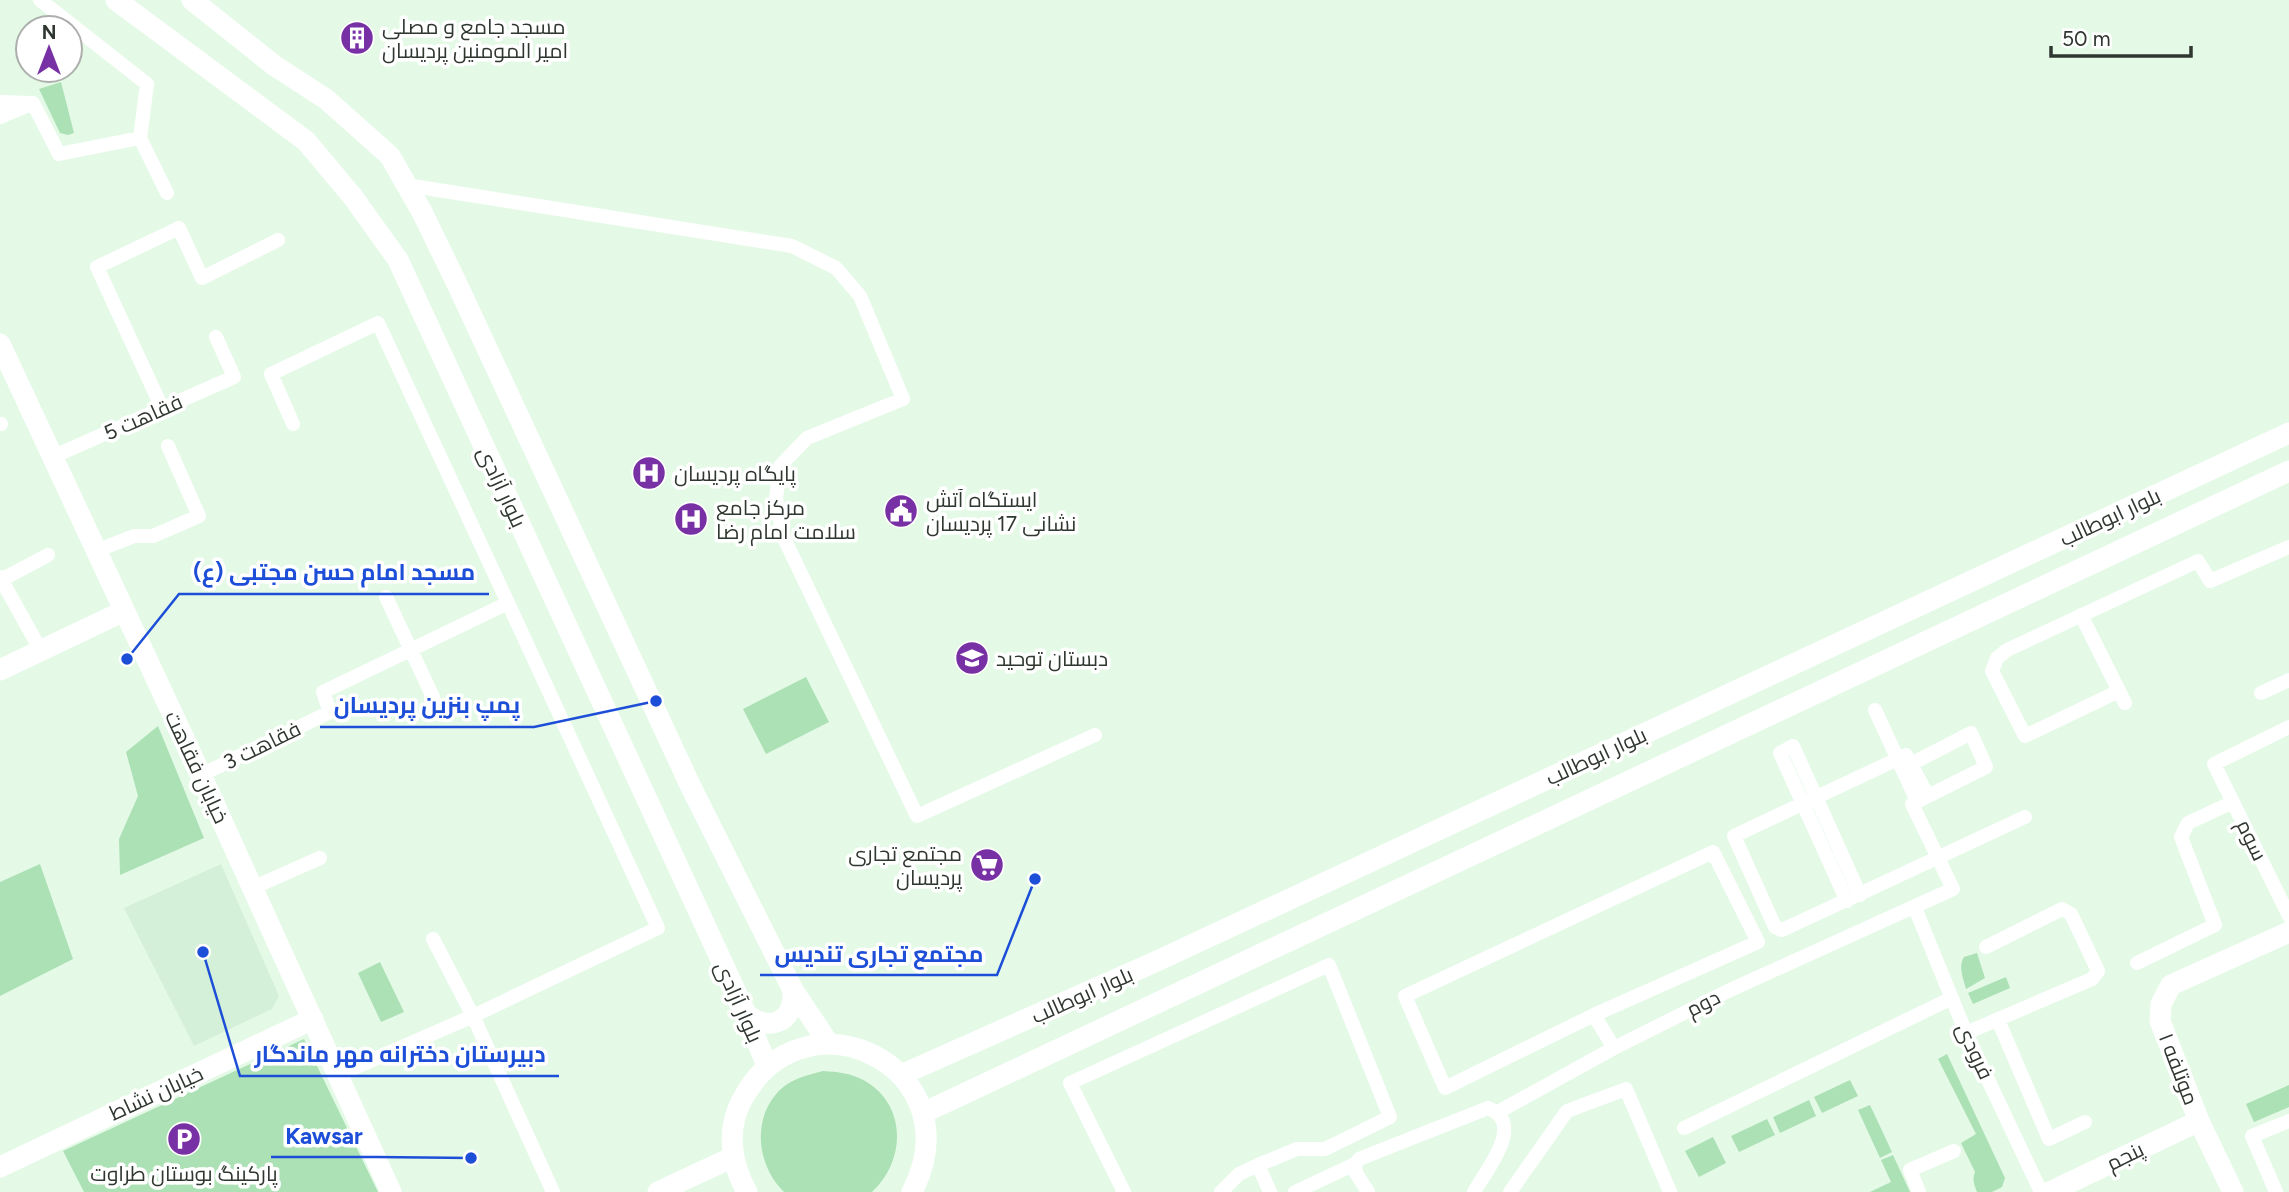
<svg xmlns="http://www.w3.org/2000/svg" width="2289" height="1192" font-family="Figtree,Cairo,sans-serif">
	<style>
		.built { fill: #d4f0d8 }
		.green { fill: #ace0b5 }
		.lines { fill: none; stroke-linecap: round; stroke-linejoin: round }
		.street { stroke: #fff; stroke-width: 14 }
		.secondary { stroke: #fff; stroke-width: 21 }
		.labels { text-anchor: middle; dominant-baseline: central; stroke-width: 7; stroke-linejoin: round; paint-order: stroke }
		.poi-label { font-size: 21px; fill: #2f3730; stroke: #fff; text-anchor: start }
		.street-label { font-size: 21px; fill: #2f3730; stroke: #fff }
		.leader { fill: none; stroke: #1d4ed8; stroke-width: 2.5 }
		.callout-dot { fill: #1d4ed8; stroke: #fff; stroke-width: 2.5 }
		.callout-label { font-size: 23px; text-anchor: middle; font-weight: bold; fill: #1d4ed8; stroke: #fff; stroke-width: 7; stroke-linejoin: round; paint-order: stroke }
	</style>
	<rect width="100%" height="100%" fill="#e4fae7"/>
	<path class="built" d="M221 864 279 996 272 1009 194 1046 124 908Z"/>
	<path class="green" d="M61 82 74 133 68 135 60 133 39 89Z
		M806 677 829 722 766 754 743 709Z
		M158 726 204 838 120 875 119 839 138 796 126 752Z
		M40 864 73 959 0 996V882Z
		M1977 953 1985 978 1966 989C1963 978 1958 967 1964 957Z
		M380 962 404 1012 381 1022 358 973Z
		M2006 977 2010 988 1973 1004 1968 993Z
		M304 1039 378 1192H84L63 1151Z
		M1947 1054 2005 1178 2002 1187 1992 1192H1977C1974 1184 1972 1180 1975 1172L1961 1143 1976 1134 1938 1059Z
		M823 1071C838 1072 851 1073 865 1081 907 1105 906 1161 872 1192H784C756 1165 751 1116 782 1088 794 1078 808 1075 823 1071Z
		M1850 1080 1858 1096 1822 1113 1814 1097Z
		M2289 1085V1107L2254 1122 2246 1104Z
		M1809 1100 1816 1116 1780 1133 1773 1117Z
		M1870 1105 1892 1152 1880 1158 1858 1110Z
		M1767 1119 1775 1135 1739 1152 1731 1136Z
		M1713 1137 1726 1163 1699 1177 1685 1151Z
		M1893 1155 1910 1192H1870L1891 1182 1881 1160Z"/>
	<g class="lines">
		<path class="street" d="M40 0 147 84 140 138
			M0 102 33 103 59 154 140 138 167 193
			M0 117 29 105
			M406 185 792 246 836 268 860 296 903 399 807 438 780 466 776 498 782 534 917 816 1095 735
			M162 408 97 267 179 228 202 278 278 240
			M0 424H1
			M52 457 234 377 216 337
			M96 551 134 536H153L199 516 168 446
			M0 577 41 651
			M1 580 48 555
			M386 597 433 697
			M2081 615 2125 703
			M2119 691 2025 736 1992 671 1997 658 2007 650 2198 561 2210 581 2289 547
			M2261 693 2289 680
			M1875 710 1917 801
			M2289 727 2214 764 2289 916
			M1911 764 1971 733 1986 767 1928 796
			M201 775 330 712 323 692 508 603 378 323 271 374 293 424
			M1713 852 1758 942 1594 1015 1445 1088 1405 996Z
			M252 888 320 858
			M1847 901 1780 753 1793 746 1860 895
			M1915 908 1966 1033 2041 1192
			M433 939 473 1016 658 928 508 603
			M2137 963 2215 925 2181 837 2188 823 2233 802
			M1594 1015 1614 1048
			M1998 1020 2049 1139 2085 1122
			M1966 1033 2092 979 2098 971 2071 914 2062 909 1986 947
			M338 1075 473 1016 553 1192
			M1498 1112 1614 1048 1728 991 1953 889 1912 804 1928 796 1906 755 1734 836 1775 927 1782 930 2025 817
			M1684 1128 1952 998
			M1258 1165 1270 1192
			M1124 1192 1070 1083 1329 965 1390 1117 1325 1149H1297L1258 1165 1239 1174 1221 1192
			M1295 1192 1355 1164
			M1368 1192 1356 1173 1355 1164 1359 1159 1488 1108C1526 1123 1487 1169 1474 1192
			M1510 1192 1567 1111 1626 1089 1670 1192
			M1919 1192 1910 1170 1954 1151
			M2276 1192 2252 1136 2289 1121"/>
		<path class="secondary" d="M116 0 306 141 353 197 398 260 746 1014 767 1066
			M192 0 275 66 326 99 390 156 422 212 458 286 691 787 793 990 829 1044
			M0 344 201 775 391 1192
			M0 670 124 611
			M746 1014C770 1033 795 1022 793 990
			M901 1075 1157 961 2289 433
			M923 1113 2289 471
			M0 1167 313 1019
			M658 1192 733 1157
			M747 1192C731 1164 726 1129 742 1100 804 983 976 1068 912 1192
			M2050 1192 2199 1121
			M2233 1192 2199 1121 2160 1021 2161 1004 2171 985 2289 932"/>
	</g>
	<defs>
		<g id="building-disc" transform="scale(1.75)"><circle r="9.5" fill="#7831a4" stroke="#fff"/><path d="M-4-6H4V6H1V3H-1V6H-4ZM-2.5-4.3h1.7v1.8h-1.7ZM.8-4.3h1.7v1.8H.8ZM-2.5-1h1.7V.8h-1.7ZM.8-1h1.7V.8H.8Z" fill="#fff"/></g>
		<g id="hospital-disc" transform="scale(1.75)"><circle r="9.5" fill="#7831a4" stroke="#fff"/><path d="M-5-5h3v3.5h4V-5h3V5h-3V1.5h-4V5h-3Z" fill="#fff"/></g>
		<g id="civic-disc" transform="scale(1.75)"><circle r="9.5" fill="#7831a4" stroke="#fff"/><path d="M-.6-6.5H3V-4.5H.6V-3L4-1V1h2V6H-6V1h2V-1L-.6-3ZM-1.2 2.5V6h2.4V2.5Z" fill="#fff"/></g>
		<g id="school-disc" transform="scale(1.75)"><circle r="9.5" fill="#7831a4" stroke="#fff"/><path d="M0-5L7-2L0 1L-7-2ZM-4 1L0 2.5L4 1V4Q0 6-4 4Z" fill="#fff"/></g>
		<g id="supermarket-disc" transform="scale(1.75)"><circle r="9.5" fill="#7831a4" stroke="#fff"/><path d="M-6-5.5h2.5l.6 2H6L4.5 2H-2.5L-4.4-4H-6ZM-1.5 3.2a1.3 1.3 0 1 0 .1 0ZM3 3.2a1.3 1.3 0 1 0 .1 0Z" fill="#fff"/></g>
		<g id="parking-disc" transform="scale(1.75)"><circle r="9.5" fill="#7831a4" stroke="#fff"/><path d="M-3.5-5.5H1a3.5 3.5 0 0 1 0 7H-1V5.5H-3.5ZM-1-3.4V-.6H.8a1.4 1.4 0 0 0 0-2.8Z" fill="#fff"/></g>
	</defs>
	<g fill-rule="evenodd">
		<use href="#building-disc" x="357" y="38"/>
		<use href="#hospital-disc" x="649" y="473"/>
		<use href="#civic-disc" x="901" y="511"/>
		<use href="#hospital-disc" x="691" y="519"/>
		<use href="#school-disc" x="972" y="658"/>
		<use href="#supermarket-disc" x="987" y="865"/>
		<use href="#parking-disc" x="184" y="1139"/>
	</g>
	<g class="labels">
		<g class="poi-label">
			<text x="382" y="26">مسجد جامع و مصلی<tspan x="382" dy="24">امیر المومنین پردیسان</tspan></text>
			<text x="674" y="473">پایگاه پردیسان</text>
			<text x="926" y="499">ایستگاه آتش<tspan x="926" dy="24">نشانی 17 پردیسان</tspan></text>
			<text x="716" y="507">مرکز جامع<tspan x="716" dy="24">سلامت امام رضا</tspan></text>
			<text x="996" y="658">دبستان توحید</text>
			<text x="962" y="853" text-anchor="end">مجتمع تجاری<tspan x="962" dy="24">پردیسان</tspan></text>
			<text x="184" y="1173" text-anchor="middle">پارکینگ بوستان طراوت</text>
		</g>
		<g class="street-label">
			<text transform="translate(143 417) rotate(-24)">فقاهت 5</text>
			<text transform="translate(502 487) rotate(65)">بلوار آزادی</text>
			<text transform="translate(2110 517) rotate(-25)">بلوار ابوطالب</text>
			<text transform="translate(262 745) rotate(-26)">فقاهت 3</text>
			<text transform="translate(1596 756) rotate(-25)">بلوار ابوطالب</text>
			<text transform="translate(197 767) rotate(65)">خیابان فقاهت</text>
			<text transform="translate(2252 840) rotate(64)">سوم</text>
			<text transform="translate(1082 995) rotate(-24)">بلوار ابوطالب</text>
			<text transform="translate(739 1002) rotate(66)">بلوار آزادی</text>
			<text transform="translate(1703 1003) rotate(-27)">دوم</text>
			<text transform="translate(1975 1051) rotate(65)">فرودی</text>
			<text transform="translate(2179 1069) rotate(69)">موتلفه ۱</text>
			<text transform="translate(156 1093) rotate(-25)">خیابان نشاط</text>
			<text transform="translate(2125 1156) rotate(-26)">پنجم</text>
		</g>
	</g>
	<path class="leader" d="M127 659L179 594H489M656 701L534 727H320M1035 879L997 975H760M203 952L240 1076H559M471 1158L376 1157H271"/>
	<g class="callout-dot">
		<circle cx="127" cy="659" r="7"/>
		<circle cx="656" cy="701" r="7"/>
		<circle cx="1035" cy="879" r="7"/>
		<circle cx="203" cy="952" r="7"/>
		<circle cx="471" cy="1158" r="7"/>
	</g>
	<g class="callout-label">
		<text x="334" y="580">مسجد امام حسن مجتبی (ع)</text>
		<text x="427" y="713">پمپ بنزین پردیسان</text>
		<text x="879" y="962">مجتمع تجاری تندیس</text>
		<text x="400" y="1062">دبیرستان دخترانه مهر ماندگار</text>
		<text x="324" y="1144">Kawsar</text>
	</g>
	<g transform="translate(49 49)"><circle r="33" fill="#ffffff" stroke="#acafac" stroke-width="2"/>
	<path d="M0-5L12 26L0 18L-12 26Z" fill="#7831a4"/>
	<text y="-10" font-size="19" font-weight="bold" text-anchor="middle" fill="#2f3730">N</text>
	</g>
	<path d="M2051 46v10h140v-10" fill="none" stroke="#2f3730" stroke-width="3.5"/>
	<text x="2062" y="46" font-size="21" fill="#2f3730" stroke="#ffffff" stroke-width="5" paint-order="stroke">50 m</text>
</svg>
